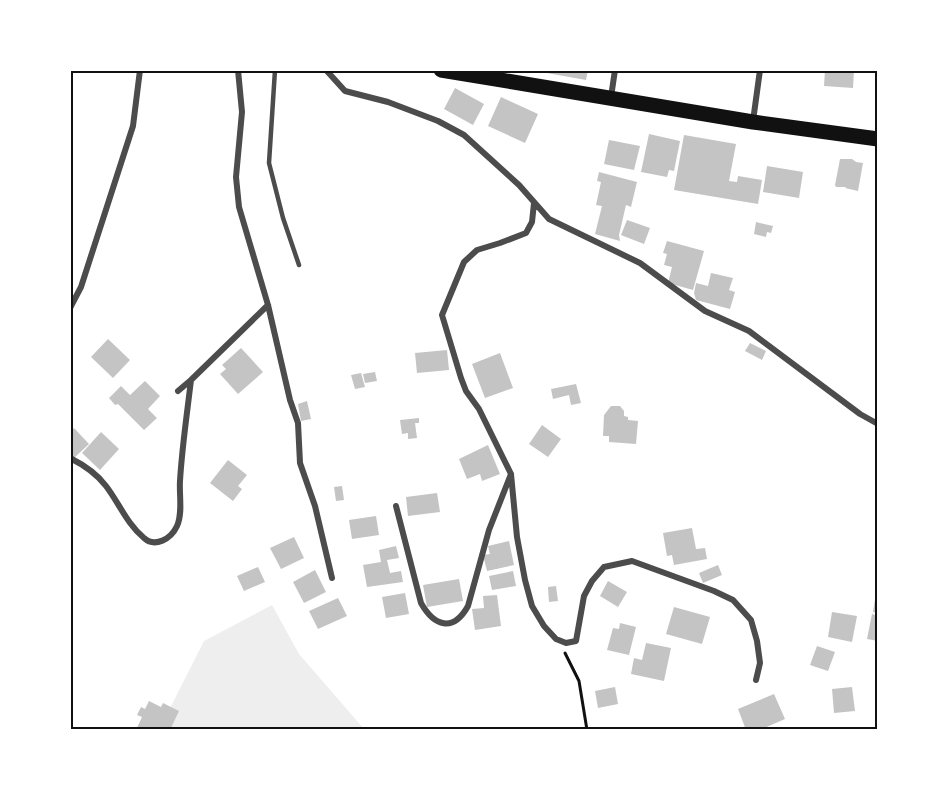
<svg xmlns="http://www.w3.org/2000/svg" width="948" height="800" font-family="Spectral,serif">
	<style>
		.green { fill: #eee }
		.building { fill: #c4c4c4 }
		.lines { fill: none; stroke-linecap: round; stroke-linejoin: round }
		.path { stroke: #111; stroke-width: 3 }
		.service { stroke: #4c4c4c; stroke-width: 4.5 }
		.minor { stroke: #4c4c4c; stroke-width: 6 }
		.primary { stroke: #111; stroke-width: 15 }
		.neatline { fill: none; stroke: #111; stroke-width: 2 }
	</style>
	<rect width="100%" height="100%" fill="#fff"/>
	<path class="green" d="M272 605 299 654 364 729 159 730 204 641Z"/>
	<path class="building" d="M530 70H588L586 80Z
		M825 70H854L853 88 824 86Z
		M455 88 484 104 473 125 444 109Z
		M501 97 538 114 525 143 488 126Z
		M649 134 680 141 674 171 669 170 667 177 641 172Z
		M684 135 736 144 729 181 737 182 738 176 762 180 758 204 674 190Z
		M609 140 640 146 634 170 604 164Z
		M840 159H852L856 162 863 163 858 191 845 188 846 187H836L835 185Z
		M767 166 803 172 799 198 763 192Z
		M599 172 637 182 631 207 626 205 619 235 620 241 595 234 602 206 596 205 601 182 597 181Z
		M627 220 650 228 644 244 621 235Z
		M756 222 773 226 771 233 767 232 766 237 754 234Z
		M667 241 704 251 693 290 668 283 672 267 664 265 667 254 663 253Z
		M711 273 733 278 729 290 735 292 730 309 696 300 694 293 696 283 708 286Z
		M108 339 130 360 113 378 91 357Z
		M750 343 766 351 762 360 745 351Z
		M241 348 263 372 238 394 220 374 226 369 222 365Z
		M447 350 449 370 417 373 415 353Z
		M500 353 513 388 485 398 472 364Z
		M375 372 377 381 365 383 363 374Z
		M361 373 365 387 355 389 351 375Z
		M145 381 160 396 148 409 157 418 144 430 118 404 115 405 109 398 121 386 130 395Z
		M576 384 581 403 571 405 569 395 553 399 551 389Z
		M307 401 311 419 301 421 298 404Z
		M611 406H620L624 411V416L628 417V420L638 421 636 444 609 442V436H603L604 415Z
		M419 418V423H415L417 438 408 439V433L402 434 400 420Z
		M542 425 561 439 548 457 529 444Z
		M74 428 89 444 74 458 70 454V433Z
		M101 432 119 449 100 470 82 453Z
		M488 445 500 474 482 481 480 474 467 479 459 459Z
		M228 460 247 475 238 486 242 489 233 501 210 483Z
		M342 486 344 500 336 501 334 487Z
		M437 493 440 512 408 516 406 497Z
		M376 516 379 535 352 539 349 520Z
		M692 528 696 549 705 548 707 559 674 565 672 555 667 556 663 533Z
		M294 537 304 558 281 569 270 548Z
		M509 541 514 565 487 571 483 555 490 554 488 546Z
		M396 546 399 558 387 560 390 573 401 571 403 582 367 587 363 565 381 562 379 550Z
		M718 565 722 575 703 583 699 573Z
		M258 567 265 582 244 591 237 576Z
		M315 570 326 592 304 603 293 582Z
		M513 571 516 586 492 590 489 576Z
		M459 579 463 601 427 607 423 585Z
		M608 581 627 592 618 607 600 596Z
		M556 586 558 601 549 602 548 587Z
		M876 592H878V613L873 612Z
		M405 593 409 614 386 618 382 597Z
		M497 595 501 626 475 630 472 609 484 608 483 596Z
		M338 598 347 616 318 629 309 611Z
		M674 607 710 617 702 644 666 634Z
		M832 612 857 616 852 642 828 637Z
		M872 614 878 616V641L867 639Z
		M620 623 636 627 629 655 607 650 613 628 619 629Z
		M646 643 671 648 664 681 631 674 634 658 642 660Z
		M817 646 835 652 828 671 810 665Z
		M615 687 618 704 598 708 595 691Z
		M852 687 855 711 834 713 832 689Z
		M774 694 785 719 760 730H746L738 709Z
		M149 701 161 707 163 703 179 711 170 730 137 728 142 717 137 715 141 707 145 709Z"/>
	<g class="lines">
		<path class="path" d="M565 653 579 681 587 730"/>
		<path class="service" d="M275 70 269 163 283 218 299 265"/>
		<path class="minor" d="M238 70 242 112 236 177 239 207 268 305 290 400 298 423 300 463 315 506 332 578
			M326 70 345 91 388 102 438 121 464 135 519 185 549 219 640 263 705 311 749 331 860 414 878 424
			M611 97 615 70
			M753 121 760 70
			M534 203 532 222 526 233 500 243 477 250 464 262 442 315 461 378 466 391 479 409 511 474 517 537 525 580 532 606 544 626 556 639 566 643 576 641 584 596 592 581 604 567 632 561 714 591 733 600 751 620 757 641 760 663 756 680
			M70 308 81 287 133 126 140 70
			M178 391 191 380 268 305
			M70 458C84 465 97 474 106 486 119 503 127 524 144 538 155 548 171 539 177 526 183 513 179 495 180 481 182 447 187 414 191 380
			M396 506 421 603C434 626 453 633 468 606L489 530 511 474"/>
		<path class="primary" d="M441 70 753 122 878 139"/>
	</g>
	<rect width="948" height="800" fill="none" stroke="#ffffff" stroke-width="144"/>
	<rect x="72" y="72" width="804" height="656" class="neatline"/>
</svg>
